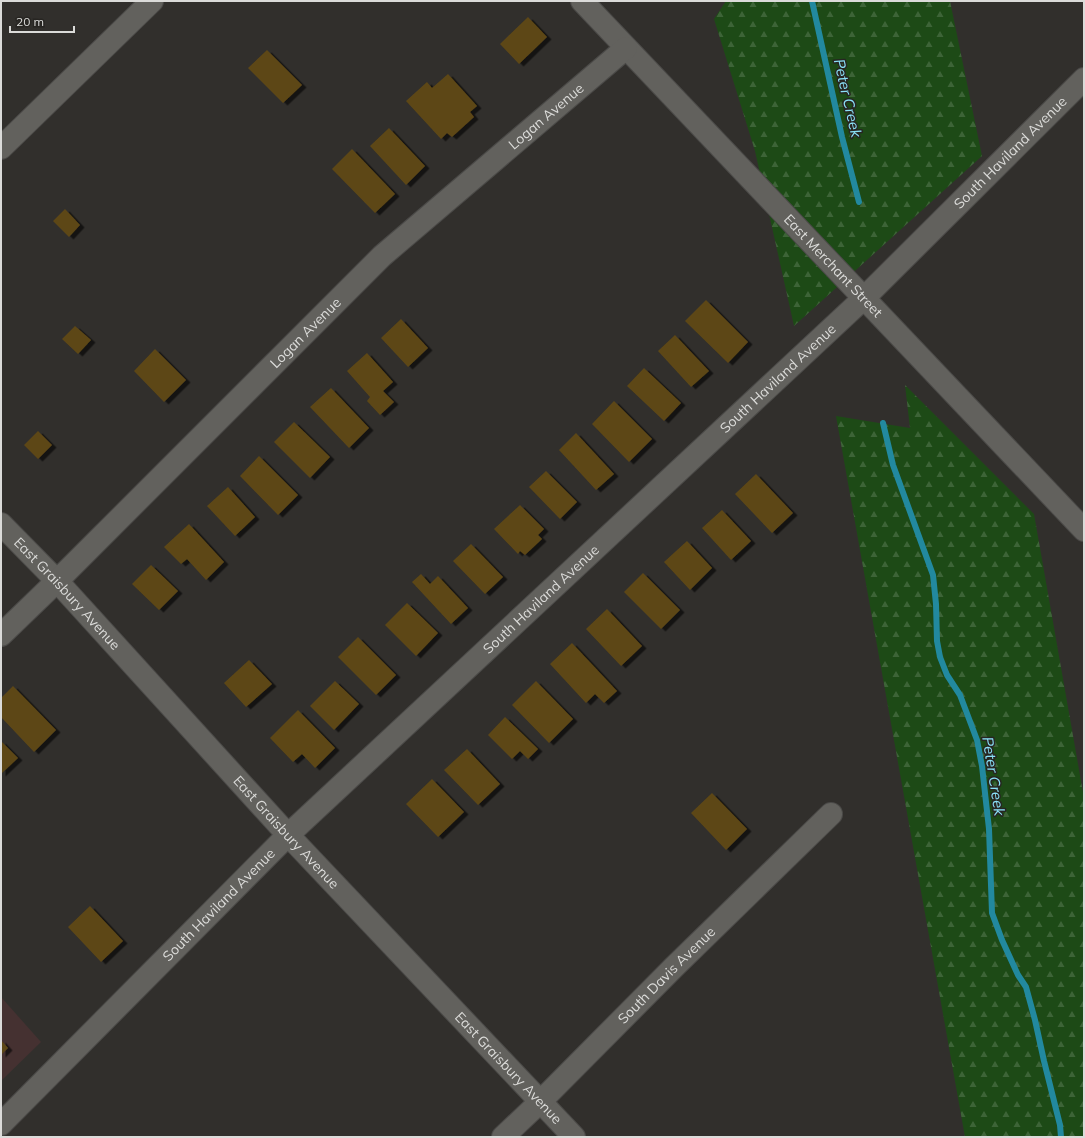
<svg xmlns="http://www.w3.org/2000/svg" width="1085" height="1138" font-family="Mulish,sans-serif">
	<style>
		.education { fill: #453131 }
		.forest { fill: url(#forest-firs) }
		.lines { fill: none; stroke-linecap: round; stroke-linejoin: round }
		.stream { stroke: #22899f; stroke-width: 6 }
		.building { fill: #5d4716; filter: url(#shadow) }
		.minor-casing { stroke: #4b4a48; stroke-width: 24 }
		.minor { stroke: #62615d; stroke-width: 22 }
		.labels { text-anchor: middle; dominant-baseline: central; stroke-width: 3; stroke-linejoin: round; paint-order: stroke }
		.street-label { font-size: 14px; fill: #dbdbd9; stroke: #272522 }
		.water-label { font-size: 15px; font-style: italic; fill: #8ae1f7; stroke: #272522 }
	</style>
	<defs>
		<pattern id="forest-firs" width="22" height="20" patternUnits="userSpaceOnUse"><rect width="22" height="20" fill="#1d4a16"/><path d="M5 1l3.5 6h-7zM16 11l3.5 6h-7z" fill="#3d6437"/></pattern>
		<filter id="shadow"><feDropShadow dx="4.5" dy="2.5" stdDeviation="0" flood-color="#0009"/></filter>
	</defs>
	<rect width="100%" height="100%" fill="#312f2c"/>
	<path class="education" d="M1 997 41 1042 1 1081Z"/>
	<path class="forest" d="M726 1H950L982 156 794 326 755 151 714 19Z
		M905 385 1034 514 1084 798V1137H965L836 416 910 428Z"/>
	<g class="lines">
		<path class="stream" d="M812 1 842 137 859 202
			M883 423 893 465 933 575 936 604 937 641 940 657 947 675 960 695 977 740 982 766 989 829 992 913 1002 940 1018 975 1026 987 1035 1020 1044 1061 1060 1125 1061 1137"/>
	</g>
	<path class="building" d="M528 17 547 37 519 64 500 44Z
		M267 50 302 85 283 103 248 68Z
		M448 74 477 106 470 112 474 117 452 137 447 133 441 139 406 101 427 82 432 88Z
		M389 128 425 166 406 185 370 146Z
		M352 149 395 194 375 213 332 169Z
		M65 209 80 225 69 237 53 221Z
		M706 300 748 342 728 363 685 321Z
		M401 319 428 348 408 367 381 338Z
		M75 326 91 340 78 354 62 339Z
		M675 335 709 371 691 387 658 351Z
		M155 349 186 380 164 402 134 371Z
		M367 353 393 382 383 391 394 402 380 415 367 401 370 397 347 371Z
		M644 368 681 403 664 421 627 386Z
		M331 388 369 428 349 448 310 407Z
		M614 401 652 439 629 462 592 424Z
		M294 422 330 457 310 478 274 442Z
		M38 431 52 445 38 459 24 445Z
		M576 433 614 474 596 490 559 450Z
		M259 456 298 495 278 515 240 476Z
		M546 471 577 502 560 519 529 487Z
		M756 474 793 513 772 533 735 494Z
		M228 487 255 517 235 536 207 506Z
		M520 505 544 529 538 535 542 539 525 555 520 551 518 554 494 529Z
		M722 510 751 541 731 560 702 528Z
		M189 524 224 562 206 580 187 559 181 564 164 547Z
		M687 541 712 568 690 590 664 562Z
		M471 544 503 577 485 594 453 561Z
		M151 565 178 591 159 610 132 584Z
		M643 573 680 610 661 629 624 592Z
		M421 574 430 584 438 576 468 608 451 624 412 582Z
		M407 603 438 633 416 656 385 625Z
		M607 609 642 646 621 666 586 629Z
		M358 637 396 675 376 695 338 657Z
		M572 643 617 691 604 703 595 694 586 703 550 664Z
		M249 660 272 684 246 707 224 683Z
		M335 681 359 704 334 730 310 706Z
		M536 681 573 719 549 743 512 705Z
		M13 686 56 730 34 752 1 717V698Z
		M298 710 335 748 315 768 302 754 293 762 270 738Z
		M505 717 538 749 528 759 520 751 512 759 488 735Z
		M1 741 18 758 1 774Z
		M467 749 500 784 478 805 444 770Z
		M432 779 464 812 438 837 406 804Z
		M712 793 747 829 726 850 691 813Z
		M90 906 123 941 101 962 68 927Z
		M1 1040 8 1048 1 1055Z"/>
	<g class="lines">
		<g class="minor-casing">
			<g id="minor">
				<path id="s1" d="M582 1 1084 530"/>
				<path d="M1 148 152 1"/>
				<path id="s2" d="M1 524 57 581 288 835 574 1137"/>
				<path id="s3" d="M1 635 57 581 382 256 626 48"/>
				<path id="s4" d="M1 1124 288 835 864 298 1084 79"/>
				<path id="s5" d="M503 1137 540 1102 674 967 831 814"/>
			</g>
		</g>
		<use href="#minor" class="minor"/>
	</g>
	<g class="labels">
		<g class="street-label">
			<text stroke="none"><textPath href="#s3" startOffset="753">Logan Avenue</textPath></text>
			<text stroke="none"><textPath href="#s4" startOffset="1401">South Haviland Avenue</textPath></text>
			<text stroke="none"><textPath href="#s1" startOffset="365">East Merchant Street</textPath></text>
			<text stroke="none"><textPath href="#s3" startOffset="429">Logan Avenue</textPath></text>
			<text stroke="none"><textPath href="#s4" startOffset="1077">South Haviland Avenue</textPath></text>
			<text stroke="none"><textPath href="#s2" startOffset="96">East Graisbury Avenue</textPath></text>
			<text stroke="none"><textPath href="#s4" startOffset="753">South Haviland Avenue</textPath></text>
			<text stroke="none"><textPath href="#s2" startOffset="420">East Graisbury Avenue</textPath></text>
			<text stroke="none"><textPath href="#s4" startOffset="309">South Haviland Avenue</textPath></text>
			<text stroke="none"><textPath href="#s5" startOffset="230">South Davis Avenue</textPath></text>
			<text stroke="none"><textPath href="#s2" startOffset="744">East Graisbury Avenue</textPath></text>
		</g>
		<g class="water-label">
			<text transform="translate(848 98) rotate(77)">Peter Creek</text>
			<text transform="translate(994 776) rotate(81)">Peter Creek</text>
		</g>
	</g>
	<rect width="1085" height="1138" fill="none" stroke="#dbdbd9" stroke-width="4"/>
	<path d="M10 26v6h64v-6" fill="none" stroke="#dbdbd9" stroke-width="2"/>
	<text x="16" y="26" font-size="12" fill="#dbdbd9" stroke="#272522" stroke-width="3" paint-order="stroke">20 m</text>
</svg>
